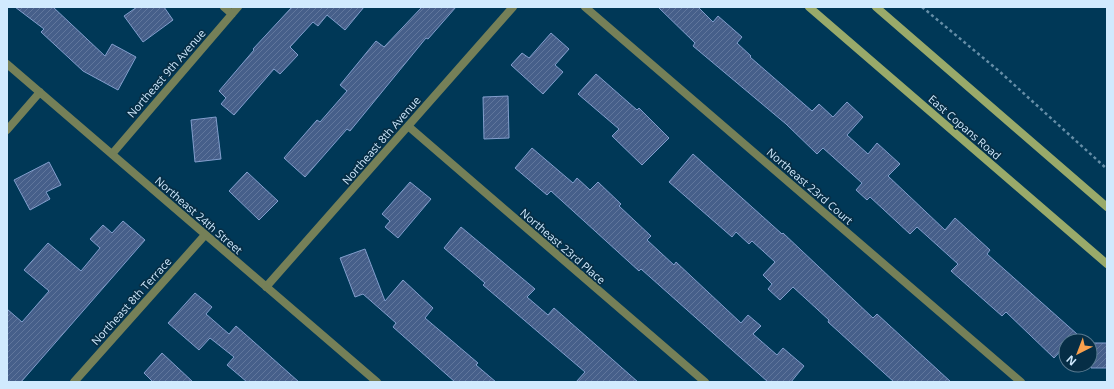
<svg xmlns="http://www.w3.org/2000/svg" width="1114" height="389" font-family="'Open Sans',sans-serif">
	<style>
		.building { fill: url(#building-hatch); stroke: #829ecd }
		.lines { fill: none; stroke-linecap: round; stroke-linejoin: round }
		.path { stroke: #658ea7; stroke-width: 2.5; stroke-dasharray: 3 3; stroke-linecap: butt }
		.street { stroke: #758058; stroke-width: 8 }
		.secondary { stroke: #99aa6a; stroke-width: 8 }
		.labels { text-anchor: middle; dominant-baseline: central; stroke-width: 3.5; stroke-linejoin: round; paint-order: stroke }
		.street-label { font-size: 11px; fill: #d1eafe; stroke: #062e46 }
	</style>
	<defs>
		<pattern id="building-hatch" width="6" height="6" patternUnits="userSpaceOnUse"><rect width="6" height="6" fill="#465f8a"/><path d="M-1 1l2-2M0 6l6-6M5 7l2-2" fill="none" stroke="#60769c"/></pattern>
	</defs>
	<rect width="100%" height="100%" fill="#003857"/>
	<path class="building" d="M15 7H53L105 56 112 44 136 57 118 90 83 71 41 32 44 29Z
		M137 7H164L173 20 143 42 124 16Z
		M292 7H364L345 30 327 15 318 26 313 22 290 47 298 55 280 74 274 69 234 115 221 104 226 98 219 91 254 50 253 49Z
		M422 7H456L428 39 426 38 350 131 347 129 305 177 284 158 317 120 320 122 347 91 340 85 376 41 384 47Z
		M658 7H698L713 22 718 16 742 37 737 43 751 56 750 57 812 111 819 104 833 117 847 102 863 117 847 135 868 154 877 143 900 164 888 176 945 230 955 218 990 250 987 254 1077 334 1070 341H1066V345L1054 358 1006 312 1002 316 951 271 958 264 917 227 910 234 870 197 867 200 856 190 862 183 823 148 817 154 786 124 693 46 695 43Z
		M551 33 569 49 555 65 563 72 543 94 511 65 522 53 529 58Z
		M596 74 637 110 639 108 669 138 642 165 612 136 619 129 578 94Z
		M508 96 509 138 484 139 483 97Z
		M216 117 221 159 195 162 191 120Z
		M532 148 573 183 577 178 590 190 598 182 621 204 619 206 651 236 647 240 674 265 676 262 741 323 748 315 761 326 753 334 777 355 783 348 804 366 791 382H768L641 269 639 271 551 191 547 195 515 168Z
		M693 154 782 234 783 233 873 318 877 314 951 382H894L828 322 829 320 793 287 780 300 768 289 772 284 763 275 775 262 752 241 749 244 736 232 732 237 669 182Z
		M49 162 61 185 46 192 50 199 30 210 14 180Z
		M247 172 278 201 259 220 229 191Z
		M410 182 431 199 398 238 385 227 390 221 382 214Z
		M123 221 145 240 21 382H7V309L22 322 49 291 24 270 48 243 81 271 100 248 90 239 103 225 112 233Z
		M461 227 535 289 527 297 548 315 554 308 638 382H576L585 372 483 285 485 283 444 248Z
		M365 249 385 301 403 280 433 308 425 318 478 363 476 365 496 382H455L393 327 396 323 363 294 355 297 340 258Z
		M195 293 212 307 206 314 229 334 236 326 299 382H247L227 365 234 357 210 338 199 350 168 323Z
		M1091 343H1107V368H1091Z
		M162 353 193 382H153L144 373Z"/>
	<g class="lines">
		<path class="path" d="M922 7 999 71 1107 169"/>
		<path class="street" d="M224 7 232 14
			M585 7 1021 382
			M7 64 377 382
			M408 126 705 382
			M7 130 40 92
			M112 154 238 7
			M266 287 513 7
			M74 382 205 235"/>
		<path class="secondary" d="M809 7 1107 264
			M876 7 1107 207"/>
	</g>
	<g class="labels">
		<g class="street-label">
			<text transform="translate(166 73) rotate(-49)">Northeast 9th Avenue</text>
			<text transform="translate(965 127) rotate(41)">East Copans Road</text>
			<text transform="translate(381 140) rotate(-49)">Northeast 8th Avenue</text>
			<text transform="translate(810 186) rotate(41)">Northeast 23rd Court</text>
			<text transform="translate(199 215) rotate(41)">Northeast 24th Street</text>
			<text transform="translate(563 246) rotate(41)">Northeast 23rd Place</text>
			<text transform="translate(131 301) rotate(-48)">Northeast 8th Terrace</text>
		</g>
	</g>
	<rect width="1114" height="389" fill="none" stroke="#d1eafe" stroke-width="16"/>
	<g transform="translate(1078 353) rotate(222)"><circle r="19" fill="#062e46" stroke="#577990"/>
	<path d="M0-3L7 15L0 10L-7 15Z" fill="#f9a04d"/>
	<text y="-6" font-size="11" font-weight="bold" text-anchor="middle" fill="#d1eafe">N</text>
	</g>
</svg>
